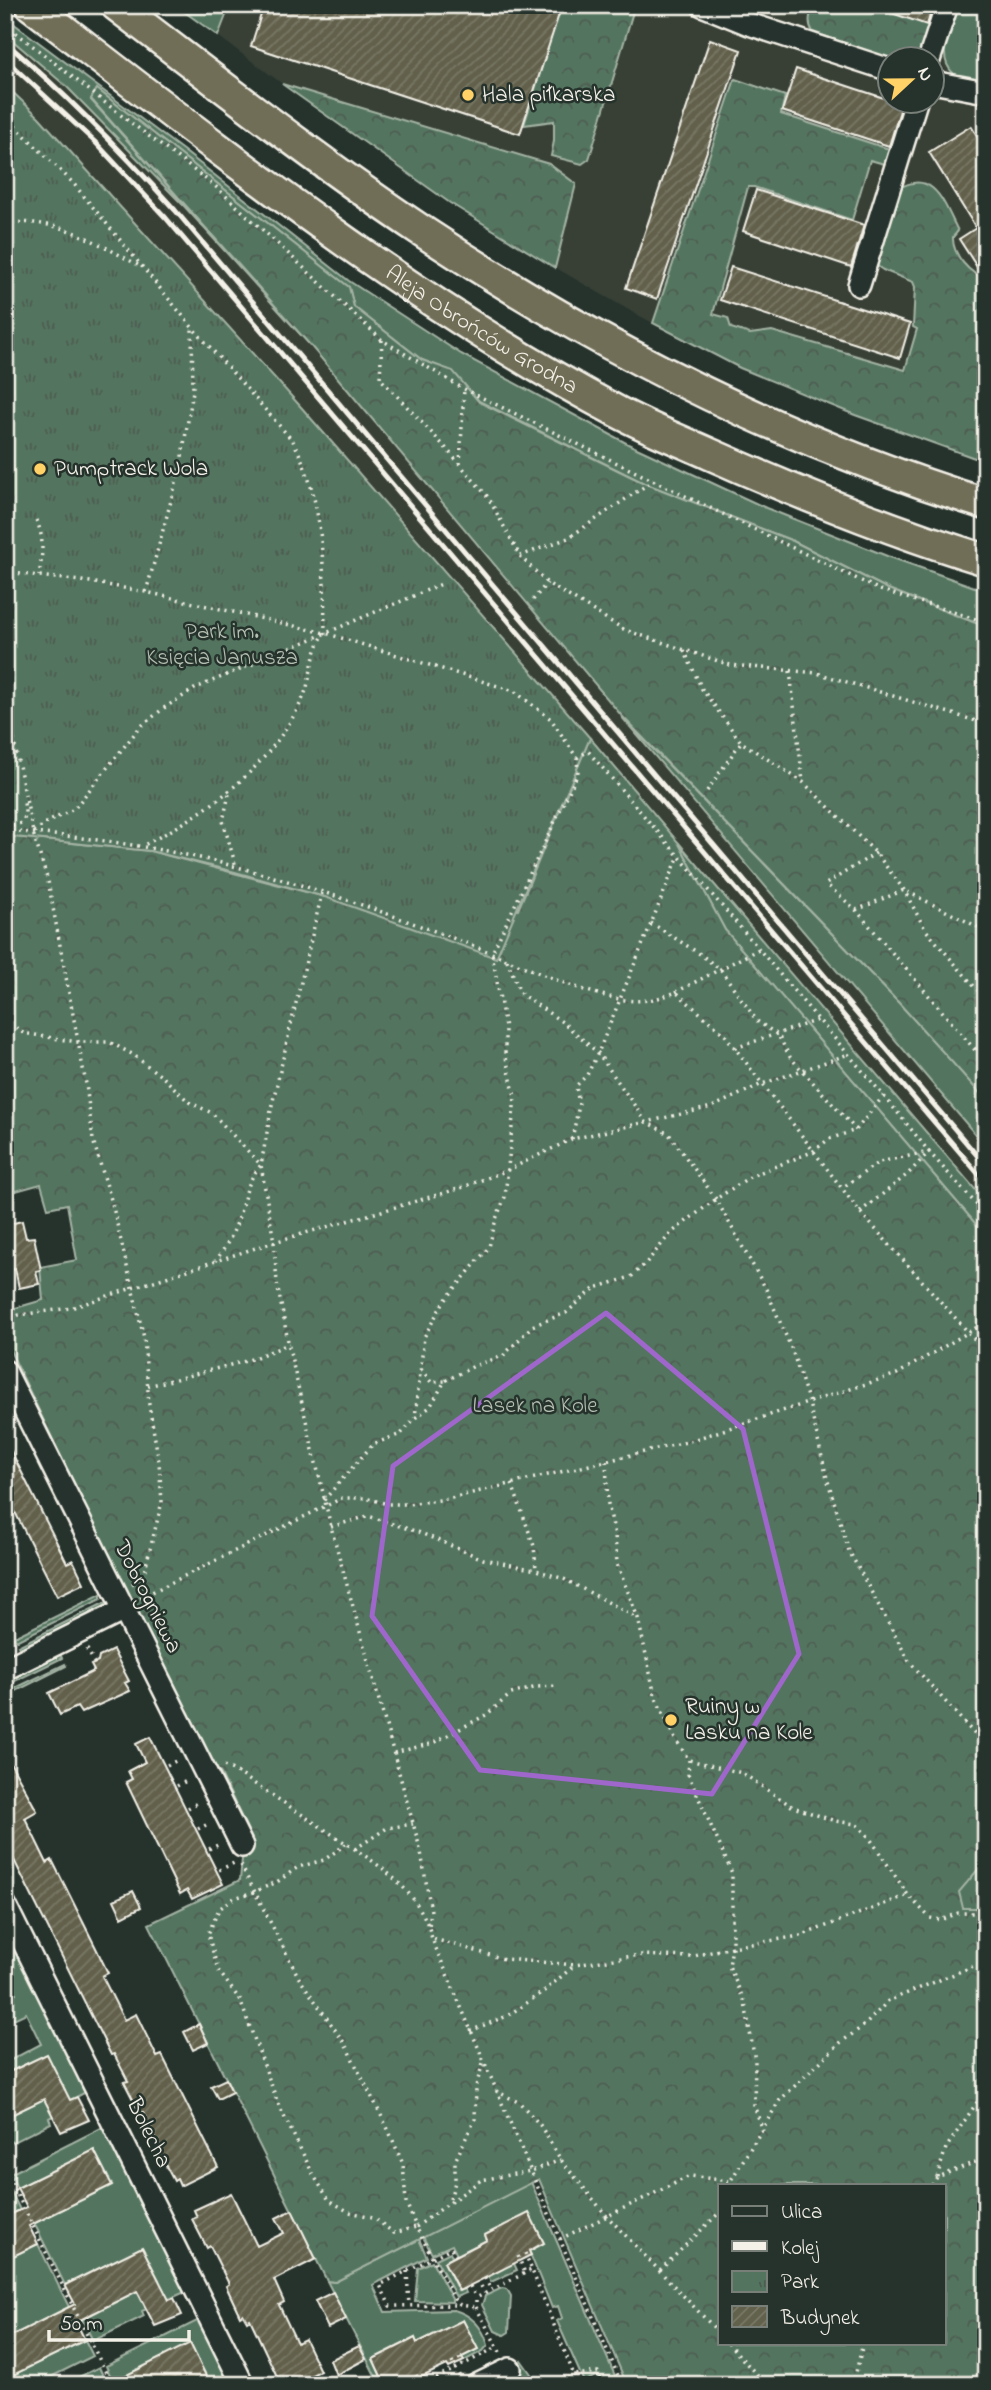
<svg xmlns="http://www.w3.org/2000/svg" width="991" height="2390" font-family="'Indie Flower',sans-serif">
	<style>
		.built { fill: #384136; fill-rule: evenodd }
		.grass { fill: #53755f; stroke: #a4b3a4; stroke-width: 2 }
		.forest { fill: url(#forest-crowns); stroke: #a4b3a4; stroke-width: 2; fill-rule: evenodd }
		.park { fill: url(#park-tufts); stroke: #a4b3a4; stroke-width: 2 }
		.garden { fill: url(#garden-furrows); stroke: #a4b3a4; stroke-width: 2 }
		.building { fill: url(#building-hatch); stroke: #f4f1e8; stroke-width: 2 }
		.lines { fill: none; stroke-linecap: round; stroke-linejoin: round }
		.minor-casing { stroke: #f4f1e8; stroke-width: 26 }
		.highway-casing { stroke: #f4f1e8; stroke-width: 35 }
		.path { stroke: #f4f1e8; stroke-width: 3.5; stroke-dasharray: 2 5; stroke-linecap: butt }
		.minor { stroke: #26332d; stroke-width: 21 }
		.highway { stroke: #716e59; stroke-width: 30 }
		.rail { stroke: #f4f1e8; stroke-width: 5 }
		.marked { fill: none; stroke: #9f67cb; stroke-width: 5; stroke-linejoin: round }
		.poi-dot { fill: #ffd166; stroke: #26332d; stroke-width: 2.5 }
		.labels { text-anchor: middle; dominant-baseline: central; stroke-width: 5; stroke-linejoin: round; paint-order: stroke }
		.poi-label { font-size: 23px; fill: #f4f1e8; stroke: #26332d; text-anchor: start }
		.street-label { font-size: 23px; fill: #f4f1e8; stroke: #26332d }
		.park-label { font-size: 23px; fill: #b4bfb1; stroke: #26332d }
	</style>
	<defs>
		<pattern id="forest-crowns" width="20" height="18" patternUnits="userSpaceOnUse" patternTransform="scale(1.75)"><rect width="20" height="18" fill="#53755f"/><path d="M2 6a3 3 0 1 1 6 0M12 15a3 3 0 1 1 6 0" fill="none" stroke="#4e5c51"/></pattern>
		<pattern id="park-tufts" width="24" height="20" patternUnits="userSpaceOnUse" patternTransform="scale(1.75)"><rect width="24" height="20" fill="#53755f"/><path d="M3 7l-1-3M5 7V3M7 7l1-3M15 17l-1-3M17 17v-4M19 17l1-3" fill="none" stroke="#4e5c51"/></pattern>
		<pattern id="garden-furrows" width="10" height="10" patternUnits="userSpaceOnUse" patternTransform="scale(1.75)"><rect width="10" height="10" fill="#53755f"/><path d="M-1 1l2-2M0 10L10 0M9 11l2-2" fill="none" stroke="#4e5c51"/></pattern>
		<pattern id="building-hatch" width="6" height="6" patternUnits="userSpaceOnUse" patternTransform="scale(1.75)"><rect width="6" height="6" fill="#62614c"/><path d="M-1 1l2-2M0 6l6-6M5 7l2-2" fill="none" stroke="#797866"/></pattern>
	</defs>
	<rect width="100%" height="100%" fill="#26332d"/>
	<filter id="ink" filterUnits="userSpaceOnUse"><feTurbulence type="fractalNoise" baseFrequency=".0143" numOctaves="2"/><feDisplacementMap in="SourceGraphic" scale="14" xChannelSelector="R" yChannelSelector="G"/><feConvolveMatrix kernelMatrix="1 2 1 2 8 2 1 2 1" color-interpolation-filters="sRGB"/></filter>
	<g filter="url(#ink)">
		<path class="built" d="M230 5H986V462L855 415 740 368 634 313 532 254 450 203 331 120 218 36ZM890 60H932V102H890Z
			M5 34 67 87 184 206 310 345 986 1147V1202L454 581 301 407 39 117 5 85Z"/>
		<path class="grass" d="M175 5H230L218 36Z
			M958 5H986V83C977 81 961 80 954 74 934 57 952 24 958 5Z
			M5 17 184 151 349 281 461 354 628 444 766 508 887 556 986 591V627L888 589 793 541 644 483 479 401 453 372 422 360 354 307 349 287 97 89 91 100 310 345 184 206 67 87 5 34Z
			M621 716 899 1003 986 1100V1147Z
			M678 842 986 1202V1236L725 930Z
			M101 1594V1599L16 1641 14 1637Z
			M109 1603 107 1607 21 1651 18 1646 102 1604Z
			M59 1652 62 1658 5 1686V1679Z
			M65 1664 66 1666 6 1696 5 1693Z
			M9 1935 86 2092 61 2105 64 2110 49 2118 51 2123 5 2146V2118L64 2089 47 2054 5 2074V2063L41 2044 26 2013 5 2023V1998L16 1993 5 1970V1937Z
			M103 2127 185 2292 142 2311 144 2316 93 2341 82 2319 159 2280 142 2247 65 2285 34 2223 111 2185 94 2150 17 2188 10 2174Z
			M5 2179 20 2210 5 2217Z
			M531 2182 619 2385H602L597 2375 584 2382 557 2321 562 2318 558 2306 552 2308 529 2251 544 2243 529 2213 485 2235 487 2240 457 2255 452 2245 432 2254 423 2237Z
			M419 2239 427 2257 373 2285 385 2312 454 2310C472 2315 483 2328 488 2345L483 2351 464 2361 462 2357 477 2349 463 2320 417 2343 415 2338 373 2359 385 2385H380L327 2281 335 2282Z
			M38 2244 69 2307 5 2339V2260Z
			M450 2252 453 2258 444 2262 458 2291 464 2289 466 2293 456 2297 436 2259Z
			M432 2261 452 2299V2302L415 2301 418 2268Z
			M502 2288 507 2289 511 2296 509 2332 504 2335 495 2331 482 2305 485 2296Z
			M199 2320 230 2385H193L207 2377 190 2344 113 2382 106 2366Z
			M85 2340 93 2356 35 2385H5V2375L7 2378Z
			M521 2360 536 2381V2385H525L515 2365Z
			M99 2367 107 2385H63Z"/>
		<path class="forest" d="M561 5H635L593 146 589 159 582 164 551 156 554 141V121L524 125Z
			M813 5H940L923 59H890L813 32C807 23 810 15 813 5Z
			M735 79 785 96 781 114 892 150 888 165 870 160 852 220 754 187H748L713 314 728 318 731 328 750 334 772 331 905 370 917 329 913 327 915 287 913 282 883 270 876 265 875 251 898 189C934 167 945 206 958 231L953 237C952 254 970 275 986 278V462L855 415 740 368 653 323Z
			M282 84 549 164 576 184 555 268 450 203Z
			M97 89 349 287 354 307 422 360 453 371 479 402 644 483 793 541 888 589 986 627V1100L899 1003 621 715 310 345 91 99Z
			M590 738 678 842 725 930 986 1236V2385H627L539 2179 335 2282 327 2281 149 1924 240 1880 242 1859 250 1851 252 1839 221 1774 200 1746 5 1340V1311L43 1300 40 1267 77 1260 67 1204 48 1208 41 1184 5 1194V836L150 851 325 897 518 910ZM720 2185H944V2343H720Z"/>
		<path class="park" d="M5 85 39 117 301 407 590 738 496 958 325 897 235 872 150 851 5 836Z
			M986 1860V1915L979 1908H963L959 1892Z"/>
		<path class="garden" d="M512 2259 517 2270 491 2282 488 2277 503 2269Z"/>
		<path class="building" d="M264 5H562L520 134 251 46Z
			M878 5H933L927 25 877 8Z
			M710 39 741 50 657 299 626 288Z
			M796 69 902 104 889 146 782 111Z
			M971 126 986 150V281L959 239 976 228 929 152Z
			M756 190 864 225 851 267 743 231Z
			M731 267 910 324 900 358 720 300Z
			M22 1221 26 1238 34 1237 41 1270 36 1271 39 1284 19 1288 15 1269 5 1271V1225Z
			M5 1439 67 1563 73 1560 84 1583 57 1596 5 1492Z
			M113 1650 129 1681 125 1683 130 1691 81 1713 77 1707 60 1715 49 1693 94 1671 91 1665 98 1662 99 1657Z
			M150 1737 223 1884 192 1899 187 1890 180 1894 126 1782 132 1779 128 1771 145 1762 136 1744Z
			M5 1753 37 1811 25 1818 47 1863 52 1860 97 1950 108 1973 102 1976 124 2020 136 2014 157 2057 162 2055 218 2167 180 2186 177 2179 174 2181 166 2166 159 2152 162 2150 143 2112 140 2113 124 2082 128 2081 114 2054 111 2055 5 1842Z
			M133 1891 141 1907 122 1917 114 1900Z
			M199 2024 208 2043 193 2050 184 2032Z
			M47 2054 70 2100 77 2097 89 2120 61 2132 44 2099 5 2118V2074Z
			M226 2079 232 2092 218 2099 211 2086Z
			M94 2150 112 2185 29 2226 38 2244 5 2260V2217L27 2207 17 2188Z
			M231 2193 257 2246 284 2233 276 2218 292 2210 316 2259 274 2280 284 2302 279 2305 297 2343 305 2339 320 2371 292 2385H281L250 2319 247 2321 243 2314 240 2316 226 2286 229 2284 210 2246 207 2248 192 2219 197 2217 194 2210Z
			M529 2213 544 2243 529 2251 531 2255 459 2291 444 2262 487 2240 485 2235Z
			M142 2247 169 2300 174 2298 182 2315 155 2326 137 2291 76 2322 85 2340 5 2379V2339L75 2304 65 2285Z
			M333 2292 346 2319 328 2328 315 2301Z
			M463 2320 478 2349 462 2357 464 2361 449 2368 447 2365 405 2385H385L373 2359 415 2338 417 2343Z
			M190 2343 207 2378 193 2385H107Z
			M359 2346 366 2359 336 2375 330 2360Z"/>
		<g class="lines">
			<g class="minor-casing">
				<path id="minor" d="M702 5 749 24 890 70
					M929 60 947 5
					M932 82 986 92
					M859 285 916 102
					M5 1371 242 1846
					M5 1669 124 1610
					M5 1905 243 2385
					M477 2385 510 2369"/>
			</g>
			<g class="highway-casing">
				<g id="highway">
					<path id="s1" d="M31 5C220 150 407 300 618 412 648 428 679 440 710 454 800 494 891 531 986 560"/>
					<path d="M116 5C217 82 317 161 422 231 596 346 786 442 986 504"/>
				</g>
			</g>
			<path class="path" d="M5 24 126 119 215 186 382 340 464 389 880 590 986 622
				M5 116 73 183 192 327 293 441C324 499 324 568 325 633 311 651 312 678 303 698 270 768 210 811 144 845
				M5 223C61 218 93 241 140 266
				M382 340 380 378 444 446 488 497 520 556 547 583 625 630 730 665 817 673 986 724
				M460 464 464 389
				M36 520C45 537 42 557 39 576
				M520 556 568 538 654 480
				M5 572 90 582 146 592 325 633 514 691 551 719 577 758 578 773 492 953 505 1028V1053L515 1097 505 1197 496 1219 489 1247 443 1303 424 1337 415 1418
				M146 592 180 468 193 391 192 329
				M533 600 547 583
				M684 650 702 689 741 742 803 782 876 853 904 890 925 929 986 1000
				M790 671 803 782
				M5 698 33 833 48 881 86 1084 93 1140 112 1203 144 1338 149 1405 159 1462 162 1502 143 1577 132 1584
				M577 758 588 751 759 949
				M707 791 741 742
				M229 794 223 821 236 867
				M5 825C24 826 27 821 24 803
				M5 831C83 836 161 847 237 867 322 889 407 920 489 952 532 969 573 990 619 999 640 1003 656 1000 676 992L725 1035 860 1212 986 1352
				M34 832 46 823 74 809 140 727 164 708 196 688 444 583
				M876 853 826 884 856 910 986 1063
				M322 893 272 1105 261 1165 274 1242 277 1283 290 1352 331 1527 421 1852 431 1911 429 1926
				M856 910 904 890 986 931
				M651 923 700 954 721 970 757 1021 778 1035 790 1057 856 1130
				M507 960 521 994 565 1024 598 1053 646 1122 669 1134 716 1199 766 1289 792 1350 809 1403 827 1478 849 1551 909 1661 986 1747
				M676 992 759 949C815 1018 875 1082 929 1152L879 1162 842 1188
				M5 1019 23 1033 77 1042H109L132 1054 165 1079 189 1102 212 1113 261 1165C243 1185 244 1209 233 1232 229 1242 222 1251 216 1261
				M735 1048 818 1020
				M975 1049 986 1044
				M572 1139 579 1105 576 1086 587 1075 598 1053 678 858
				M860 1212 908 1174 929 1152 986 1215
				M5 1321 19 1315 71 1308 274 1242 458 1189 508 1170 572 1139 712 1107 762 1084 849 1054
				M421 1369 431 1382 445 1381
				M148 1386 246 1361 289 1344
				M606 1461 608 1504 615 1535 617 1564 638 1618 655 1696 674 1737 689 1760 742 1773 793 1807 835 1821 856 1824 869 1837 908 1895 930 1918 941 1920 958 1913H973L986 1923
				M512 1484 534 1546 536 1569
				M324 1500 373 1444 401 1434 415 1418 430 1407 445 1381 474 1366 503 1356 532 1326 566 1313 595 1288 631 1277 646 1263 671 1233 716 1199 751 1176 812 1152 829 1139 856 1130 885 1094
				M331 1527 368 1516 418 1532 483 1559 536 1570 564 1579 636 1617
				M140 1598 342 1498H365L388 1504H407L447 1499 686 1442 897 1374 986 1322
				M87 1649 95 1664
				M394 1753 433 1743 486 1715 511 1694 537 1687 557 1686
				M689 1760 688 1774 732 1873V1947L729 1966 745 2003 755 2061 754 2105 763 2131
				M167 1765 178 1760
				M224 1766 235 1771C264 1790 292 1808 321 1827 364 1856 420 1884 432 1939L622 2385
				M5 1773 11 1770
				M177 1786 188 1780
				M188 1808 199 1802
				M198 1829 210 1823
				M346 1844 324 1860 298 1867 277 1882 254 1892 234 1898 219 1909 208 1934 218 1970 240 2000 279 2106 314 2176 329 2200 349 2212 373 2217 394 2233 416 2227 455 2300 460 2305 476 2307
				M209 1849 220 1844
				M355 1849 387 1828 413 1824
				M241 1865 299 1978 345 2044 388 2129 403 2164 406 2202 416 2227 481 2180 531 2171 561 2160
				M219 1870 234 1863
				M434 1939 504 1959 575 1965 640 1955 690 1957 732 1947 800 1936 908 1895
				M470 2031 507 2016 543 1992 575 1965
				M496 2091 520 2103 540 2125 561 2160 606 2215 720 2334
				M5 2170 112 2385
				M937 2177 946 2148 980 2098 986 2083
				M728 2185 780 2100 840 2043 866 2024 888 2001 986 1961
				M932 2185 937 2177 986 2158
				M450 2199 455 2182V2161L475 2119 476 2086 483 2063
				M560 2239 690 2176 729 2181
				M525 2253 574 2375 598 2372 604 2385
				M456 2256 451 2248 380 2285 390 2306 460 2305
				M518 2256 525 2273
				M660 2270 720 2212
				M407 2271 409 2306
				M485 2278 491 2290
				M470 2286 476 2298
				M481 2286 485 2293
				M728 2343 766 2385
				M500 2352 476 2307V2298L531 2270
				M460 2358 463 2365
				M452 2362 461 2379
				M416 2375 420 2385
				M568 2378 572 2385
				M407 2380 409 2385
				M5 2382 6 2385
				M424 2385 497 2347
				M555 2385 574 2375 578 2385
				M853 2385 863 2343"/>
			<use href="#minor" class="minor"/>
			<use href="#highway" class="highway"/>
			<path class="rail" d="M5 42C66 94 122 151 175 210L986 1166
				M5 59 97 144 166 218 986 1183"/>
		</g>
	</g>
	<path class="marked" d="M606 1313 743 1429 799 1654 712 1794 480 1770 372 1616 393 1466Z"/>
	<g class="poi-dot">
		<circle cx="468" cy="95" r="7"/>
		<circle cx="40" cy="469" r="7"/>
		<circle cx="671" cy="1720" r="7"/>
	</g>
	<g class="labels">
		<g class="poi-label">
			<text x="482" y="95">Hala piłkarska</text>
			<text x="54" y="469">Pumptrack Wola</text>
			<text x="685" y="1707">Ruiny w<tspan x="685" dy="26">Lasku na Kole</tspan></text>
		</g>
		<g class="street-label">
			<text stroke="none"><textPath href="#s1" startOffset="556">Aleja Obrońców Grodna</textPath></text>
			<text transform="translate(147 1597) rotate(63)">Dobrogniewa</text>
			<text transform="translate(148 2133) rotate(64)">Bolecha</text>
		</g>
		<g class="park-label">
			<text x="222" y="632">Park im.<tspan x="222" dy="26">Księcia Janusza</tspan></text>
			<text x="535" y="1406">Lasek na Kole</text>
		</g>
	</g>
	<rect width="991" height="2390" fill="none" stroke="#26332d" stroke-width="28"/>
	<rect x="14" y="14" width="963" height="2362" fill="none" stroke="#f4f1e8" stroke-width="2.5" filter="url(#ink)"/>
	<rect x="718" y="2184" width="228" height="161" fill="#26332d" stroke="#787f78" stroke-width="2"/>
	<rect x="732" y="2206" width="35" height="10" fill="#26332d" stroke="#787f78" stroke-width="2"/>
	<text x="781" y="2218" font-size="21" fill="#f4f1e8">Ulica</text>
	<rect x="732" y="2241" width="35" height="10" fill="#f4f1e8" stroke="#787f78" stroke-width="2"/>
	<text x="781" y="2254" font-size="21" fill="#f4f1e8">Kolej</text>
	<rect x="732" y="2271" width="35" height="21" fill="url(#park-tufts)" stroke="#787f78" stroke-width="2"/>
	<text x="781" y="2288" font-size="21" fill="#f4f1e8">Park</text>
	<rect x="732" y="2306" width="35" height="21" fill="url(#building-hatch)" stroke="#787f78" stroke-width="2"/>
	<text x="781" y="2324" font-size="21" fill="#f4f1e8">Budynek</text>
	<g transform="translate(911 80) rotate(68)"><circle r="33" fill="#26332d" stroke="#787f78" stroke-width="2"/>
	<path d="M0-5L12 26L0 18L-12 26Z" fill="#ffd166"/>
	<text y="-10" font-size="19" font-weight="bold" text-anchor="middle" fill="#f4f1e8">N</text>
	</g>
	<path d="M49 2330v10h140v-10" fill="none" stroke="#f4f1e8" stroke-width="3.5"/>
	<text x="60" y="2330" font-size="21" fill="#f4f1e8" stroke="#26332d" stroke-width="5" paint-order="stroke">50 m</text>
</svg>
